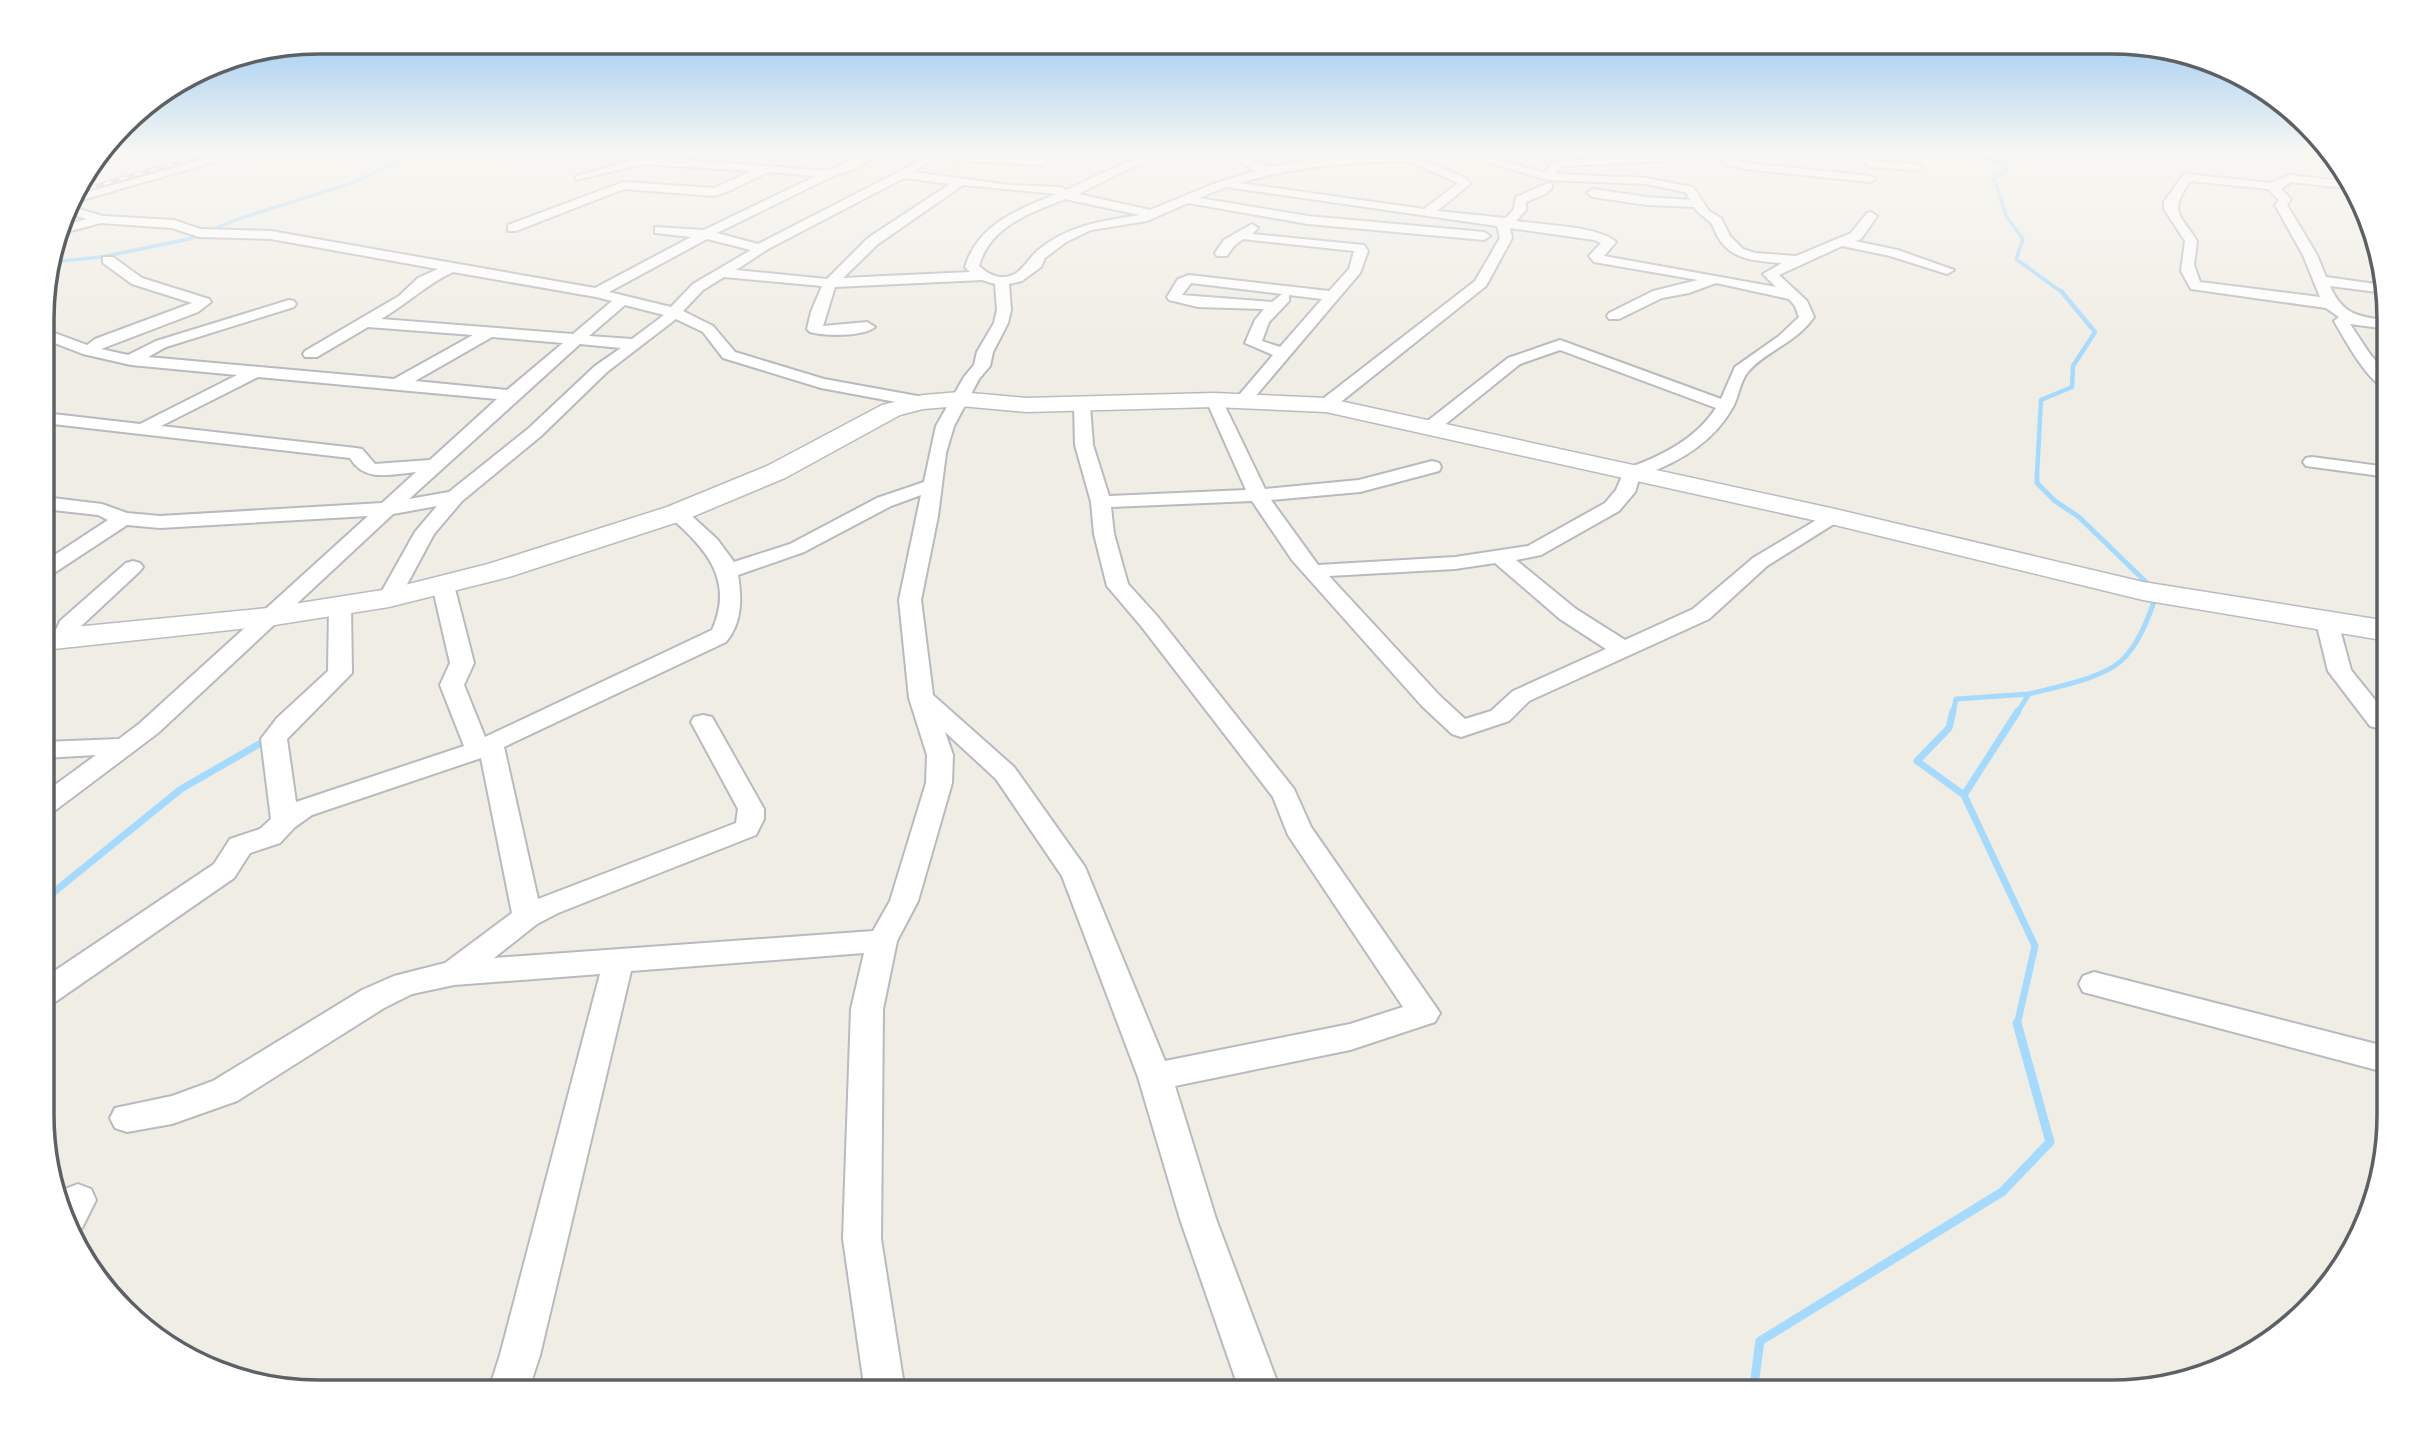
<svg xmlns="http://www.w3.org/2000/svg" width="2431" height="1434" font-family="Jost,sans-serif">
	<style>
		.lines { fill: none; stroke-linecap: round; stroke-linejoin: round }
		.stream-far4 { stroke: #a5daff; stroke-width: 3.5 }
		.stream-far3 { stroke: #a5daff; stroke-width: 4.5 }
		.stream-far2 { stroke: #a5daff; stroke-width: 5 }
		.stream-far1 { stroke: #a5daff; stroke-width: 7 }
		.stream { stroke: #a5daff; stroke-width: 9 }
		.street-casing { stroke: #b7babf; stroke-width: 4 }
		.secondary-casing { stroke: #b8bcc1; stroke-width: 3 }
		.street { fill: #fff; fill-rule: evenodd }
		.secondary { fill: #fff; fill-rule: evenodd }
		.rail-casing { stroke: #b5b6b7; stroke-width: 4.5 }
		.rail { stroke: #fff; stroke-width: 2.5; stroke-dasharray: 8; stroke-linecap: butt }
		.rim { fill: none; stroke: #5c6166; stroke-width: 3.5 }
	</style>
	<rect width="100%" height="100%" fill="#f0ede4"/>
	<g class="lines">
		<path class="stream-far4" d="M1978 153 1974 155 2004 164 2007 171 1994 178 2006 216 2023 239 2016 259 2063 293
			M51 262 102 257 189 239 238 219 349 184 416 153"/>
		<path class="stream-far3" d="M2037 474 2041 400 2072 387 2073 366 2095 332 2061 291"/>
		<path class="stream-far2" d="M2037 473V483L2055 501 2079 517 2151 587
			M1953 713 1956 699 2029 694
			M2017 713 2029 694C2055 687 2101 679 2121 661 2139 645 2149 616 2157 594"/>
		<path class="stream-far1" d="M1953 711 1949 728 1917 761 1964 795
			M44 900 181 789 268 739
			M2017 1025 2035 946 1964 795 2018 711"/>
		<path class="stream" d="M1753 1392 1760 1341 2002 1192 2050 1142 2017 1023"/>
		<g class="street-casing">
			<path id="street" d="M226 153H245L68 204 71 197Z
				M605 153 826 171C844 165 860 153 878 153L857 168 831 177 717 233 758 244 912 165 925 153 1039 159 1049 153H1063L1041 165 931 159 914 172 1009 185 1061 187 1066 190 1146 153H1161L1078 194 1150 210 1213 184 1256 171 1246 166 1233 153H1245L1254 162 1268 167 1353 153 1410 155 1466 178 1470 184 1437 211 1506 218 1514 209 1516 197 1548 183 1552 184V188L1545 194 1526 202V210L1516 221C1541 225 1599 226 1616 242L1604 256 1776 287 1763 274 1782 263C1757 261 1732 261 1718 237 1715 232 1714 226 1710 222 1704 216 1699 215 1694 207L1647 205 1593 197 1587 193 1593 189 1647 197 1690 200 1685 192 1646 184 1548 180 1457 153H1476L1545 173 1552 162 1556 161 1660 156 1665 159 1664 161 1564 166 1560 167 1555 174 1646 178 1693 187 1709 211 1721 218 1730 236 1743 249 1755 253 1796 256 1851 233 1867 213 1871 212 1877 216 1861 239 1855 241 1898 250 1954 270 1947 274 1890 256 1842 246 1779 275 1807 301 1814 317C1795 344 1765 351 1748 372 1740 381 1739 396 1733 407 1713 443 1678 463 1640 476L1635 492 1619 511 1541 555 1516 560 1576 609 1625 640 1693 609 1753 558 1828 513H1842L1845 517 1767 566 1709 619 1529 701 1509 721 1461 737 1452 734 1422 706 1292 560 1252 501 1111 507 1114 534 1128 584 1157 616 1294 789 1311 827 1440 1013 1435 1022 1350 1050 1175 1086 1216 1219 1281 1392H1240L1180 1219 1138 1077 1062 876 996 779 945 732 953 755 952 783 918 901 897 941 883 1009 881 1239 905 1392H865L843 1239 851 1009 864 953 631 971 540 1355 528 1392H488L500 1355 600 974 454 985 412 994 384 1008 237 1101 172 1124 127 1132 115 1128 110 1118 115 1108 172 1096 213 1081 362 990 394 976 445 963 512 913 481 758 312 815 295 827 280 843 250 853 234 878 55 1002 44 1006V978L214 864 230 839 260 829 271 819 261 739 277 718 328 671 329 606 332 601H348L351 606 352 673 287 739 296 802 464 746 440 685 450 663 432 585 435 580H451L454 585 474 663 464 685 485 737 712 630C735 579 705 548 670 517L667 513 670 509H684L717 539 734 562 790 544 877 498 924 482 936 426 964 377 974 365 977 352 994 323 997 310 995 284 982 280 835 287 823 326 867 322 875 327C863 337 825 336 810 332L807 329 811 312 822 286 724 277 703 290 683 311 713 326 735 352 824 379 923 397 931 402 923 407 821 388 723 358 703 332 676 319 607 372 541 436 462 501 434 534 397 603H381L378 598 415 532 437 506 393 514 158 733 53 812 44 815V793L96 755 44 758V742L119 739 140 723 368 516 160 528 127 525 51 575 44 577V562L108 520 98 515 44 509V497L102 504 127 513 160 516 382 503 416 472C391 474 365 483 350 458L44 423V413L140 424 237 375 131 365 83 354 44 339V329L87 345 95 339 192 303 132 284 103 263V257H113L142 278 209 299 211 302 198 312 101 349 128 355 156 341 289 300 294 301 296 304 294 307 166 347 148 357 394 379 473 335 368 327 317 357H305L303 354 305 351 399 296 418 278 438 269 271 239 199 237 172 228 101 223 59 234 62 226 87 219 66 213 68 206 103 216 174 220 200 229 271 231 595 288 691 237 655 233V227L704 230 816 176 768 172 729 191 714 196 624 189 516 231H508V225L623 182 714 188 752 171 643 164 576 180V176L631 161ZM1408 161 1458 183 1424 209 1240 183C1296 166 1350 162 1408 161ZM904 178 950 184 868 238 827 279 736 270 768 249ZM963 185 1057 194C1018 209 978 224 965 267L970 272 843 278 878 244ZM1226 187 1497 226 1500 238 1475 281 1320 401 1318 405 1326 410 1332 409 1486 286 1512 238 1510 228 1594 240 1601 243 1589 256 1594 262 1698 280 1653 291 1609 313 1607 316 1609 319H1619L1662 298 1689 293 1716 283 1789 299 1795 306 1799 317 1779 336 1735 367 1721 399 1560 340 1508 358 1425 423 1422 427 1425 431H1437L1520 364 1560 350 1716 408C1695 440 1660 457 1625 469L1616 490 1605 503 1528 546 1455 557 1318 565 1271 500 1360 492 1439 471 1441 467 1439 463 1432 461 1359 480 1265 489 1222 400 1214 395 1206 400 1246 490 1109 496 1093 445 1090 405 1088 401H1076L1074 405 1075 445 1091 502 1094 534 1107 586 1141 626 1273 797 1288 835 1403 1007 1350 1024 1165 1061 1085 867 1014 767 933 695 921 600 938 516 946 453 954 426 979 379 990 366 993 352 1008 323 1011 310 1009 284 1022 281 1041 267 1045 258 1066 242 1091 230 1147 221 1188 203 1308 224 1484 240 1490 236 1484 232 1308 216 1199 198ZM1065 199 1140 215C1102 221 1068 225 1037 251 1027 260 1020 277 1004 277 994 278 986 272 979 266 990 226 1030 213 1065 199ZM707 239 751 250 693 284 671 307 609 292ZM453 272 596 297 612 301 573 334 381 319C407 304 427 284 453 272ZM625 305 664 315 632 339 589 336ZM492 337 563 343 507 390 415 381ZM580 344 621 348 595 366 529 428 449 492 409 499ZM258 377 497 399 430 460 375 464 362 449 356 448 161 426ZM921 495 899 600 909 698 927 755 926 783 890 901 873 931 494 958 537 924 558 913 756 835 764 819V809L712 717 703 715 694 717 691 722 738 809 736 823 538 899 504 747 726 642C742 623 742 599 738 575L804 552 891 506ZM1495 563 1560 619 1606 649 1513 691 1491 711 1465 719 1440 696 1329 576 1455 569Z
				M1723 153H1734L1733 159 1746 163 1870 176 1876 179 1870 182 1745 169 1723 163Z
				M1856 153H1867L1873 161 1916 164 1922 167 1916 170 1870 167Z
				M2187 174 2271 183 2289 175 2352 182 2353 189 2291 182 2281 189 2291 199 2287 205 2317 255 2326 277 2383 285 2385 293 2330 286C2343 316 2359 316 2388 321V329L2350 324 2370 354 2388 375V389C2369 385 2344 338 2334 321L2339 317 2326 308 2191 289 2181 271 2185 241 2164 209V202L2183 175ZM2190 181 2268 189 2279 200 2275 205 2303 255 2320 297 2200 282 2194 265 2197 241C2178 211 2169 213 2190 181Z
				M1252 224 1258 228 1252 234 1364 245 1368 251 1360 273 1248 405 1242 406 1234 401 1273 355 1245 343 1255 320 1264 309 1198 307 1169 300 1167 297 1178 279 1189 275 1329 291 1349 269 1354 251 1243 239 1234 246 1227 256H1217L1215 253 1224 240ZM1191 283 1282 294 1272 302 1182 295ZM1289 295 1322 299 1280 347 1262 341 1269 322 1289 301Z
				M2312 457 2388 467V477L2306 466 2303 462 2306 458Z
				M133 561 140 563 143 567 140 571 78 629 72 642H56L53 637 60 621 126 563Z
				M2327 615 2335 617 2338 622 2351 670 2388 716V731L2370 726 2328 671 2316 622 2319 617Z
				M2094 972 2388 1047V1073L2083 992 2079 984 2083 976Z
				M78 1184 91 1189 96 1200 82 1228 74 1230 61 1195 65 1189Z"/>
		</g>
		<g class="secondary-casing">
			<path id="secondary" d="M960 392 1026 398 1214 393 1326 398 1835 509 2143 582 2388 621V641L2143 600 1835 525 1326 412 1214 407 1026 412 960 406 923 409 900 415 785 478 687 519 509 577 389 607 268 626 44 650V630L268 608 389 589 488 564 667 507 767 466 882 405 923 395Z"/>
		</g>
		<use href="#street" class="street"/>
		<use href="#secondary" class="secondary"/>
		<g class="rail-casing">
			<path id="rail" d="M73 193 210 153"/>
		</g>
		<use href="#rail" class="rail"/>
	</g>
	<linearGradient id="sky" x2="0" y2="1"><stop stop-color="#8dc3f1"/><stop offset="0.43" stop-color="#f8f7f3"/><stop offset="1" stop-color="#f8f7f3" stop-opacity="0"/></linearGradient>
	<rect width="2431" height="354" fill="url(#sky)"/>
	<path d="M0 0H2431V1434H0ZM319 54H2112A265 265 0 0 1 2377 319V1115A265 265 0 0 1 2112 1380H319A265 265 0 0 1 54 1115V319A265 265 0 0 1 319 54Z" fill="#fff" fill-rule="evenodd"/>
	<path class="rim" d="M319 54H2112A265 265 0 0 1 2377 319V1115A265 265 0 0 1 2112 1380H319A265 265 0 0 1 54 1115V319A265 265 0 0 1 319 54Z"/>
</svg>
